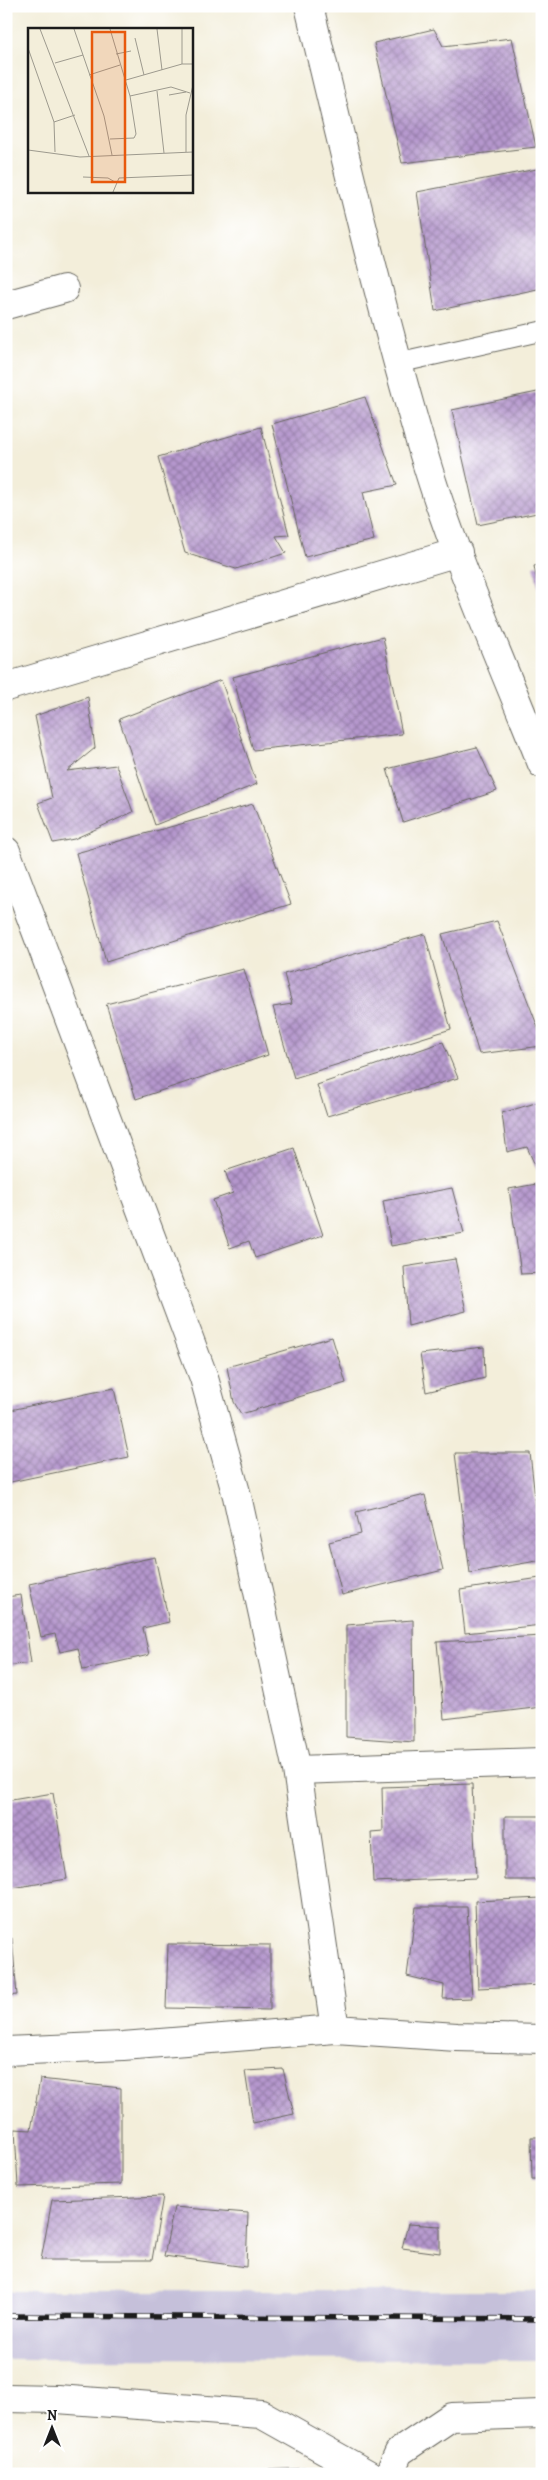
<svg xmlns="http://www.w3.org/2000/svg" width="548" height="2480" font-family="Alegreya,serif">
	<style>
		.industrial { fill: #c5c0da }
		.building { fill: url(#building-cross-hatch) }
		.lines { fill: none; stroke-linecap: round; stroke-linejoin: round }
		.lane-casing { stroke: #67665e; stroke-width: 21 }
		.street-casing { stroke: #67665e; stroke-width: 30 }
		.lane { stroke: #fff; stroke-width: 19 }
		.street { stroke: #fff; stroke-width: 28 }
		.rail-casing { stroke: #1c1c1c; stroke-width: 5.5 }
		.rail { stroke: #fff; stroke-width: 4; stroke-dasharray: 11; stroke-linecap: butt }
		.inset-road { fill: none; stroke: #9d9a8e; stroke-width: 1 }
		.view { fill: #e8590c; fill-opacity: 0.15; stroke: #e8590c; stroke-width: 2.5 }
		.inset-edge { fill: none; stroke: #1c1c1c; stroke-width: 2.5 }
	</style>
	<defs>
		<pattern id="building-cross-hatch" width="8" height="8" patternUnits="userSpaceOnUse" patternTransform="scale(1.25)"><rect width="8" height="8" fill="#b597cd"/><path d="M0 0l8 8M0 8l8-8" fill="none" stroke="#927aa6"/></pattern>
	</defs>
	<rect width="100%" height="100%" fill="#fff"/>
	<filter id="ink" filterUnits="userSpaceOnUse"><feTurbulence type="fractalNoise" baseFrequency=".02" numOctaves="2"/><feDisplacementMap in="SourceGraphic" scale="10" xChannelSelector="R" yChannelSelector="G"/><feConvolveMatrix kernelMatrix="1 2 1 2 8 2 1 2 1" color-interpolation-filters="sRGB"/></filter>
	<filter id="wash" filterUnits="userSpaceOnUse"><feTurbulence type="fractalNoise" baseFrequency=".0096" numOctaves="4" result="noise"/><feDisplacementMap in="SourceGraphic" scale="20" xChannelSelector="R" yChannelSelector="G"/><feGaussianBlur stdDeviation="1.12" result="paint"/><feColorMatrix in="noise" values="0 0 0 0 0 0 0 0 0 0 0 0 0 0 0 0 0 1.4 0 .05"/><feComposite in="paint" operator="in"/></filter>
	<g filter="url(#wash)">
		<rect width="100%" height="100%" fill="#f3eeda"/>
		<path class="industrial" d="M6 2291H542V2360L6 2359Z"/>
		<g id="blocks">
			<path class="building" d="M434 29 443 46 512 38 536 147 402 163 374 43Z
				M542 168V288L435 311 417 192Z
				M542 391V512L478 525 452 410Z
				M365 397 397 485 363 492 374 540 305 557 272 424Z
				M261 427 289 535 276 536 286 553 236 569 185 553 158 457Z
				M542 564V600H541L534 566Z
				M383 637 402 734 253 750 233 677Z
				M221 680 257 784 155 825 119 719Z
				M88 697 95 748 67 771 116 765 133 812 74 839 53 843 38 803 52 798 35 716Z
				M477 747 497 791 403 822 387 769Z
				M253 804 291 904 106 962 76 853Z
				M497 921 542 1038V1046L479 1054 442 934Z
				M425 934 451 1029 294 1078 273 1007 292 1004 284 974Z
				M244 969 268 1055 136 1099 106 1004Z
				M443 1042 458 1078 327 1116 317 1085Z
				M542 1101V1177H540L527 1147 507 1152 502 1113Z
				M294 1148 323 1235 255 1258 249 1241 230 1248 213 1200 233 1193 225 1171Z
				M542 1183V1273L521 1274 509 1189Z
				M452 1188 464 1233 391 1246 383 1201Z
				M455 1259 466 1311 408 1326 404 1267Z
				M332 1337 346 1383 241 1414 234 1402 227 1367Z
				M484 1347 485 1378 426 1392 420 1354Z
				M114 1388 129 1457 6 1483V1411Z
				M455 1453H530L542 1560 470 1573Z
				M425 1495 443 1570 342 1595 329 1542 361 1534 356 1512Z
				M155 1557 169 1622 143 1628 149 1655 83 1670 78 1648 60 1652 55 1634 41 1637 29 1584Z
				M540 1578 542 1625 465 1633 460 1590Z
				M21 1595 31 1663 6 1666V1597Z
				M413 1620 414 1742 346 1737V1625Z
				M542 1636V1707L444 1719 437 1642Z
				M472 1784 476 1878 373 1882 371 1832 383 1831 382 1787Z
				M53 1793 67 1879 6 1889V1801Z
				M505 1816H542V1880H505Z
				M542 1898V1985L478 1988 475 1901Z
				M416 1907H467L472 1998 443 1999 444 1985 407 1976Z
				M6 1938H12L17 1995 6 1996Z
				M168 1944 270 1945V2010L166 2008Z
				M283 2069 294 2114 253 2123 245 2071Z
				M40 2079 121 2088V2184L18 2187 15 2129 31 2130Z
				M531 2137H542V2179H532Z
				M163 2196 152 2260H41L52 2200Z
				M174 2207 248 2213 246 2267 164 2256Z
				M408 2224 440 2226V2253L402 2248Z
				M332 2467V2474H261V2470Z"/>
		</g>
	</g>
	<g filter="url(#ink)">
		<use href="#blocks" fill-opacity="0" stroke="#67665e" stroke-width="1"/>
		<g class="lines">
			<g class="lane-casing">
				<path id="lane" d="M399 363 542 331"/>
			</g>
			<g class="street-casing">
				<path id="street" d="M309 6C345 156 380 307 424 455 455 560 502 662 542 764
					M6 305 64 289
					M6 687 458 552
					M6 851 204 1378 237 1496 297 1770 335 2029
					M297 1770 542 1762
					M6 2051 123 2046 335 2029 457 2037 542 2039
					M6 2398 57 2399 261 2414 368 2474
					M389 2474 399 2452 451 2417 542 2414"/>
			</g>
			<use href="#lane" class="lane"/>
			<use href="#street" class="street"/>
			<g class="rail-casing">
				<path id="rail" d="M6 2316 542 2319"/>
			</g>
			<use href="#rail" class="rail"/>
		</g>
	</g>
	<g transform="translate(28 28)">
		<rect width="165" height="165" fill="#f3eeda"/>
		<path class="inset-road" d="M12 1 61 128M46 1 76 88 84 127M82 1 102 68 108 106 106 110 82 111M129 1 134 42M107 10 116 47M0 20 26 94 27 124M88 26 103 23M27 35 55 27M154 36V1M61 47 92 37M98 52 154 36H165M129 63 136 125M141 67 158 64M102 68 143 59 162 65M26 94 47 87M0 122 52 129 165 124M158 124V87L165 57M55 149 80 150 87 154M85 164 91 150 165 147"/>
		<path class="view" d="M64 4H97V154H64Z"/>
		<rect width="165" height="165" class="inset-edge"/>
	</g>
	<rect width="548" height="2480" fill="none" stroke="#fff" stroke-width="25"/>
	<g transform="translate(52 2428)" stroke="#ffffff" stroke-width="4" paint-order="stroke">
	<path d="M0-4L9 19L0 12L-9 19Z" fill="#1c1c1c"/>
	<text y="-8" font-size="14" font-weight="bold" text-anchor="middle" fill="#1c1c1c">N</text>
	</g>
</svg>
